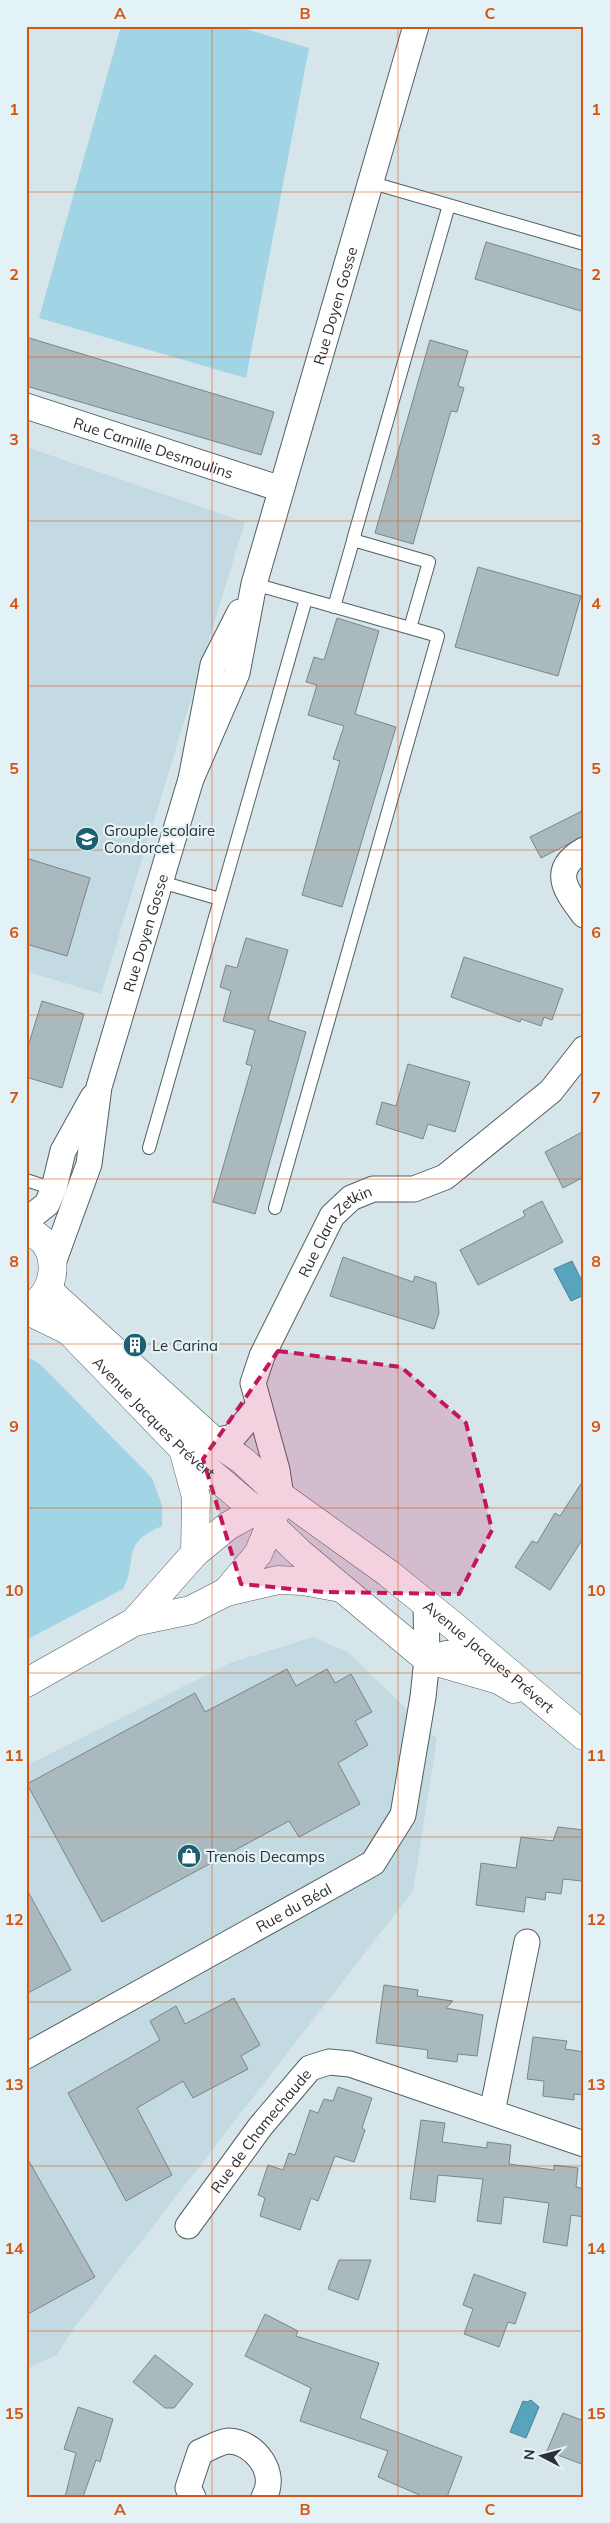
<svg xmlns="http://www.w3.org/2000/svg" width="610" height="2523" font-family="Mulish,sans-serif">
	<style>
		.built { fill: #c3dae2 }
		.green { fill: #a1d4e4 }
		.water { fill: #57a5bd; stroke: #4a8293 }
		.building { fill: #aab9bd; stroke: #79868b }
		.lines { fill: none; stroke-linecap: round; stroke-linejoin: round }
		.lane-casing { stroke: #525f63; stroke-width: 14 }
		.street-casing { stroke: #525f63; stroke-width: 27 }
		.secondary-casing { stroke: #525f63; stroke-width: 29 }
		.lane { stroke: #fff; stroke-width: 12 }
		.street { stroke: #fff; stroke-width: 25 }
		.secondary { stroke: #fff; stroke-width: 28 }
		.marked { fill: #c2185b; fill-opacity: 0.2; stroke: #c2185b; stroke-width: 4; stroke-dasharray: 10 6; stroke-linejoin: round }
		.grid { fill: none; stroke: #d55510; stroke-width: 1; stroke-opacity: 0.55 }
		.labels { text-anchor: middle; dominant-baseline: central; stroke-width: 4.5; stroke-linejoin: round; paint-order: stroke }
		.street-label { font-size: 15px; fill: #2b3032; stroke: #e3f2f7 }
		.poi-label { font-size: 15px; fill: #2b3032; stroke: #e3f2f7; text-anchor: start }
		.neatline { fill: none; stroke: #d55510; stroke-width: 2 }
		.grid-label { font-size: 16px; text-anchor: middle; font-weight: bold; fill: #d55510 }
	</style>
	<rect width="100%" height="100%" fill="#d6e5ea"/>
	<path class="built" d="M26 447 245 522 101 994 26 971Z
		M313 1637 349 1653 437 1739 413 1891 74 2328 57 2355 26 2369V1766L230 1663Z"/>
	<path class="green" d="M121 26H236L309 48 246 378 39 318Z
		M26 1356 40 1364 152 1478 162 1505V1526C119 1544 139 1560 123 1589L26 1640Z"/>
	<path class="water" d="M572 1261 584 1285V1295L571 1301 554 1269Z
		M531 2400 539 2407 526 2438 510 2432 523 2401 527 2402Z"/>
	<path class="building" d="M486 242 584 271V312L475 279Z
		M26 337 274 412 261 455 26 386Z
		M430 340 468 351 458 386 464 388 457 412 451 411 413 544 375 533Z
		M478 567 581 596 558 676 455 647Z
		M337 618 379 631 355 714 396 727 342 907 302 895 340 761 333 759 344 726 308 715 317 685 306 682 314 657 324 660Z
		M584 810V836L541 858 530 837Z
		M26 858 90 878 67 956 26 944Z
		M246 938 288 950 268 1020 306 1032 255 1214 213 1202 252 1066 246 1064 255 1030 223 1021 231 991 220 987 226 965 237 968Z
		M464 957 563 989 552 1020 544 1017 541 1026 521 1019 520 1022 451 997Z
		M42 1001 84 1014 62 1088 26 1077V1053Z
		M408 1064 470 1082 455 1132 428 1124 423 1139 376 1124 382 1102 396 1106Z
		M584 1131V1177L563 1188 545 1152Z
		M542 1201 563 1242 478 1285 460 1250 525 1216 523 1211Z
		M343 1257 413 1282 415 1276 436 1283 439 1313 434 1329 330 1296Z
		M584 1479V1537L550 1590 515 1567 532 1541 537 1543 555 1513 560 1516Z
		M287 1669 296 1686 327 1669 335 1683 351 1674 372 1712 355 1721 368 1745 338 1763 360 1804 299 1837 289 1821 102 1922 27 1784 195 1693 205 1712Z
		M558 1827 584 1830 582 1881 563 1879 561 1894 546 1892 545 1900 526 1897 524 1912 476 1905 481 1863 516 1868 521 1837 553 1841Z
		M26 1888 71 1970 26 1994Z
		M384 1985 418 1990 417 1996 453 2001 446 2008 483 2015 477 2056 458 2054 457 2062 427 2058 428 2050 376 2043Z
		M234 1998 260 2045 241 2056 248 2069 193 2098 183 2081 137 2108 172 2175 126 2201 68 2093 160 2040 150 2021 176 2006 185 2024Z
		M533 2037 567 2041 565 2049 584 2052V2095L574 2094V2100L543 2096 544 2081 527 2079Z
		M338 2087 372 2098 362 2128 365 2130 354 2162 335 2156 318 2201 311 2198 300 2230 260 2216 265 2198 258 2195 268 2165 283 2170 289 2153 295 2155 310 2110 318 2113 324 2099 333 2101Z
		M421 2120 445 2123 442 2142 487 2148V2142L511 2145 509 2164 554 2170V2165L578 2168 576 2187 584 2189V2217L571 2215 567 2246 543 2242 549 2203 504 2197 501 2224 477 2221 483 2179 438 2175 435 2202 410 2199Z
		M26 2156 95 2277 26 2315Z
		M339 2260H371L358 2300 328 2289Z
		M474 2274 526 2293 515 2324 508 2322 499 2347 464 2334 473 2309 463 2305Z
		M265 2314 298 2331 296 2336 379 2363 360 2418 462 2457 447 2497H424L378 2477 388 2451 300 2421 311 2388 245 2356Z
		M155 2355 193 2384 174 2408H165L133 2382Z
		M78 2407 113 2419 100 2462 96 2460 83 2497H65L76 2453 64 2449Z
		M563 2413 584 2421V2465L547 2451Z"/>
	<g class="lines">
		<g class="lane-casing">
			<path id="lane" d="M369 182 584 244
				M254 584 410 628 429 562 353 540 449 205
				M334 607 355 534
				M161 882 220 899
				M149 1148 306 599
				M26 1180 57 1190
				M275 1208 438 636 410 628"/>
		</g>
		<g class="street-casing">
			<g id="street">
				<path id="s1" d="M26 406 281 489"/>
				<path id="s2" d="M191 779 237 673 254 584 416 26"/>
				<path d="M584 850C549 870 566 891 584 915"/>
				<path d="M26 1221 47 1204 54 1188 63 1151 93 1097"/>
				<path id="s3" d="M53 1263 89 1164 99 1087 191 779 213 665 240 612"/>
				<path d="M214 1441 233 1437 259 1406"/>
				<path id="s4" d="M281 1496 277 1470 253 1383 262 1356 332 1216 351 1198 373 1189H414L445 1177 551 1091 584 1049"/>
				<path d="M427 1659C455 1650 466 1649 494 1661"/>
				<path id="s5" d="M26 2056 373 1863 403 1815 423 1697 427 1659 426 1604"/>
				<path d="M492 2112 527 1942"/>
				<path id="s6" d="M188 2226 260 2127 310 2068 329 2062 350 2064 584 2144"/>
				<path d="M193 2497 188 2488 200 2452C208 2449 221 2441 229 2441 255 2442 278 2473 264 2497"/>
			</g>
		</g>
		<g class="secondary-casing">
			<g id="secondary">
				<path d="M26 1231C59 1240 60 1284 36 1303"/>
				<path id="s7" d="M48 1290 214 1441 242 1460 281 1496 388 1573 450 1623 584 1736"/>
				<path id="s8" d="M26 1310 69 1331 183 1449 256 1511 300 1553 427 1659 499 1680 514 1689"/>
				<path d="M195 1553 228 1526 271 1502"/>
				<path d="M226 1592 258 1554 276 1511"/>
				<path d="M134 1622 195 1553 196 1497 183 1449"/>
				<path d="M26 1683 134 1622 191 1610 226 1592 278 1580 303 1581 341 1588"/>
			</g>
		</g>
		<use href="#lane" class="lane"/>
		<use href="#street" class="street"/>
		<use href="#secondary" class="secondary"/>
	</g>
	<path class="marked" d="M278 1351 401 1367 466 1423 492 1530 459 1594 323 1592 241 1584 203 1459Z"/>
	<path class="grid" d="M212 26V2497M398 26V2497M26 192H584M26 357H584M26 521H584M26 686H584M26 850H584M26 1015H584M26 1179H584M26 1344H584M26 1508H584M26 1673H584M26 1837H584M26 2002H584M26 2166H584M26 2331H584"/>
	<defs>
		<g id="school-disc" transform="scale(1.25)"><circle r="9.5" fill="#1b5f72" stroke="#e3f2f7"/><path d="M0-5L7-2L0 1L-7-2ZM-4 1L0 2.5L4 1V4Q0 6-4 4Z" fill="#fff"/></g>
		<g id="building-disc" transform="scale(1.25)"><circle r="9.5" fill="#1b5f72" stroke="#e3f2f7"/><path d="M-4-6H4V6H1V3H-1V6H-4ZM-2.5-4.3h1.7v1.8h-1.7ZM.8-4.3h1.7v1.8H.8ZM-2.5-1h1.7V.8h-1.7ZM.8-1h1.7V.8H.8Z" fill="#fff"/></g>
		<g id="shop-disc" transform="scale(1.25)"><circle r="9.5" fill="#1b5f72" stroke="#e3f2f7"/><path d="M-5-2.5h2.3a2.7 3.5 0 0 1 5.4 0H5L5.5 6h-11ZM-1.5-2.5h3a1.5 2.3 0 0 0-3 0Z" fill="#fff"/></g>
	</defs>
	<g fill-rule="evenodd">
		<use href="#school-disc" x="87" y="839"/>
		<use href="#building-disc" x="135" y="1345"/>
		<use href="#shop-disc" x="189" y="1856"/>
	</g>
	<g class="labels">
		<g class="street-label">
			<text stroke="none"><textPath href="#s2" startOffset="496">Rue Doyen Gosse</textPath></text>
			<text stroke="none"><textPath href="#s1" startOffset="134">Rue Camille Desmoulins</textPath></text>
			<text stroke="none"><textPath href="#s3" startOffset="344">Rue Doyen Gosse</textPath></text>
			<text stroke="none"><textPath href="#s4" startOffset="292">Rue Clara Zetkin</textPath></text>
			<text stroke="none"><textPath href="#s8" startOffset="169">Avenue Jacques Prévert</textPath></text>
			<text stroke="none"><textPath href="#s7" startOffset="574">Avenue Jacques Prévert</textPath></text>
			<text stroke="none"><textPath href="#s5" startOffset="306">Rue du Béal</textPath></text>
			<text stroke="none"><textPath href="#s6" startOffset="120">Rue de Chamechaude</textPath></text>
		</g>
		<g class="poi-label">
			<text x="104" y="830">Grouple scolaire<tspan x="104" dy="17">Condorcet</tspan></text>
			<text x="152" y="1345">Le Carina</text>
			<text x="206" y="1856">Trenois Decamps</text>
		</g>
	</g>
	<rect width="610" height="2523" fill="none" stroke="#e3f2f7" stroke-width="55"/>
	<g transform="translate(542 2456) rotate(276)" stroke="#e3f2f7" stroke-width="4" paint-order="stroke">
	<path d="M0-4L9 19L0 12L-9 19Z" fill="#2b3032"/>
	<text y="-8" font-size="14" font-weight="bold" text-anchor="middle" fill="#2b3032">N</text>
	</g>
	<rect x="28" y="28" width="554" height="2468" class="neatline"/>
	<g class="grid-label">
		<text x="120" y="19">A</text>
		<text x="305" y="19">B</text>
		<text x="490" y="19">C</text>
		<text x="14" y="115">1</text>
		<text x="596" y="115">1</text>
		<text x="14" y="280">2</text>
		<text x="596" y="280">2</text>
		<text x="14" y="445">3</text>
		<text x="596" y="445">3</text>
		<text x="14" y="609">4</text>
		<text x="596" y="609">4</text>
		<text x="14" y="774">5</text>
		<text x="596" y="774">5</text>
		<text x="14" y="938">6</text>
		<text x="596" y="938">6</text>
		<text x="14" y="1103">7</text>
		<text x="596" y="1103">7</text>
		<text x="14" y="1267">8</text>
		<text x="596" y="1267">8</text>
		<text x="14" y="1432">9</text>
		<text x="596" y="1432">9</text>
		<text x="14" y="1596">10</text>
		<text x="596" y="1596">10</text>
		<text x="14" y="1761">11</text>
		<text x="596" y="1761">11</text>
		<text x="14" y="1925">12</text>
		<text x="596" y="1925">12</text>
		<text x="14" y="2090">13</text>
		<text x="596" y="2090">13</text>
		<text x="14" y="2254">14</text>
		<text x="596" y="2254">14</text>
		<text x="14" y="2419">15</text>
		<text x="596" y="2419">15</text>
		<text x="120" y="2515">A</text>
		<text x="305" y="2515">B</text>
		<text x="490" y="2515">C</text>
	</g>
</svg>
